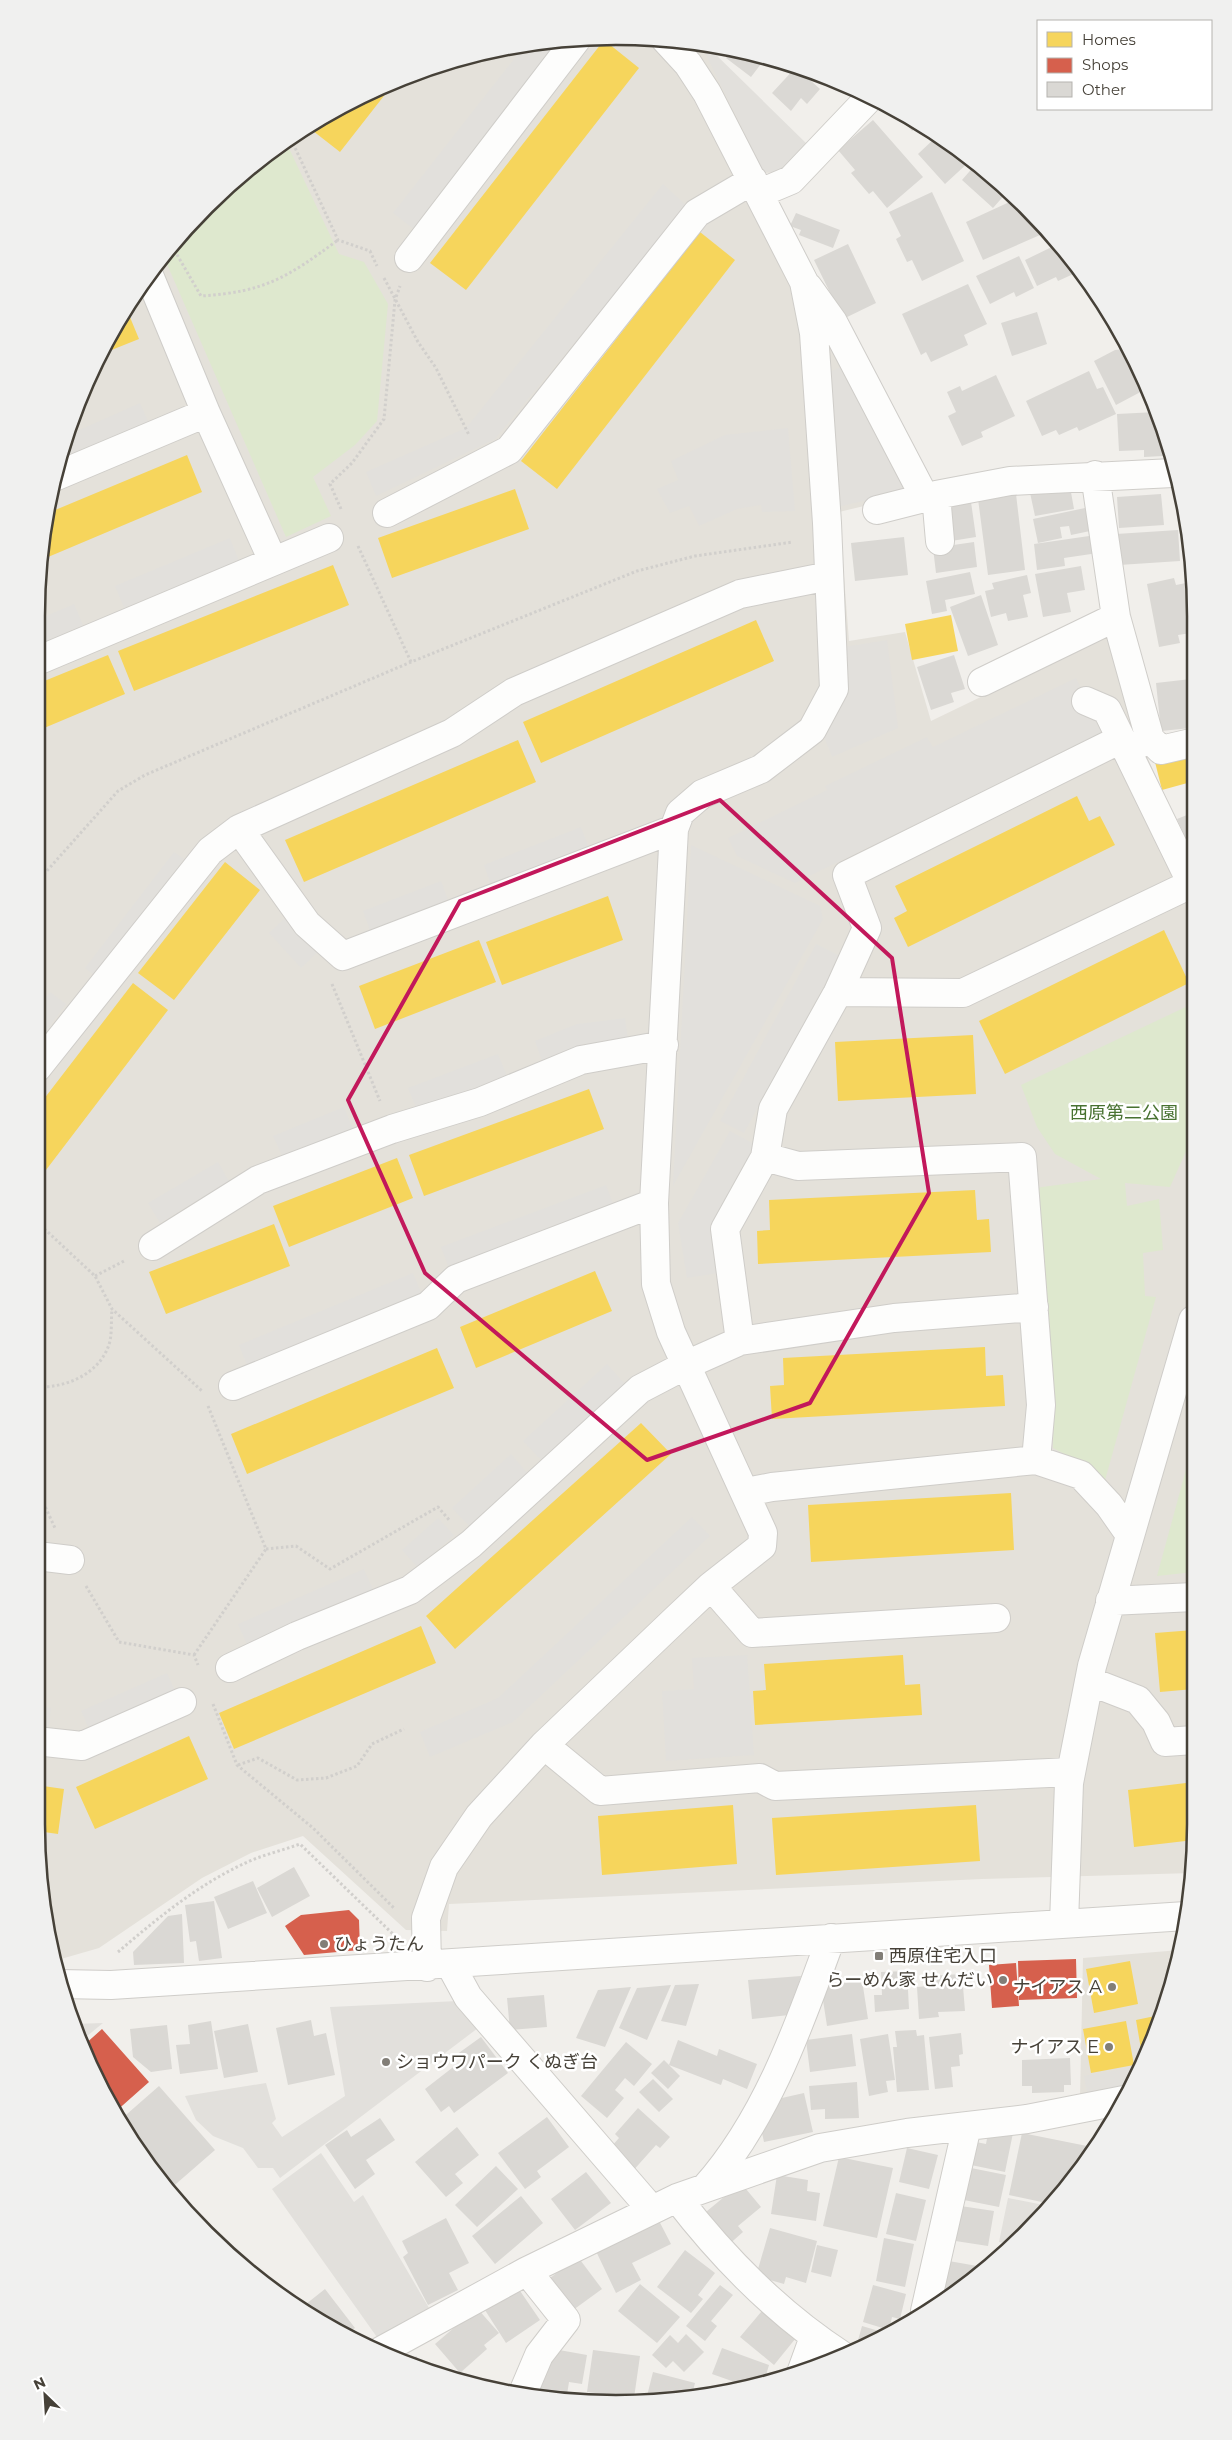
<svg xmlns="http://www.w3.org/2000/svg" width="1232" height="2440" font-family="Montserrat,'Noto Sans JP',sans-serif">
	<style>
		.residential { fill: #e4e1da }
		.green { fill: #dee8ce }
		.parking { fill: #e2e0dc }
		.homes { fill: #f6d55c }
		.shops { fill: #d6604d }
		.building { fill: #dad8d4 }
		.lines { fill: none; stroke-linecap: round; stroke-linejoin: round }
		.minor-casing { stroke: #cfcdc9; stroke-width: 30 }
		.path { stroke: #d1cfcc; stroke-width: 3; stroke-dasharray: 2.5 2.5; stroke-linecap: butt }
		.minor { stroke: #fdfdfc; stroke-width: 28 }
		.marked { fill: none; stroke: #c2185b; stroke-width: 4; stroke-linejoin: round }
		.poi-dot { fill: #827e77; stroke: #fff; stroke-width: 2 }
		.labels { text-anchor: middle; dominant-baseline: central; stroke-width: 5; stroke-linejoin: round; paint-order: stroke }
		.park-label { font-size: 18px; fill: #487231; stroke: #fff }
		.poi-label { font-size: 18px; fill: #464138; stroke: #fff; text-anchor: start }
		.rim { fill: none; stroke: #464138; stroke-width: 2.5 }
	</style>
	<rect width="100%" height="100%" fill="#f1efeb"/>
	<path class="residential" d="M654 37 707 46 784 172 764 173 914 494 839 512 849 641 905 632 931 721 1107 636 1125 697 1149 761 1192 856 1195 1862 1193 1873 982 1879 449 1904 447 1931 406 1930 303 1836 251 1853 202 1878 99 1948 54 1961 47 1937 36 1824 37 578 56 466 96 360 156 263 234 180 326 114 429 67 540 41Z
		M1180 1950 1176 1974 1131 2089 1080 2097 1083 1958Z"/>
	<path class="green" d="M286 142 339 254 364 262 388 304 377 421 355 445 313 477 331 516 286 537 163 255 234 180Z
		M1192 1004V1138L1170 1187 1125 1183 1127 1206 1159 1199 1163 1250 1143 1253 1145 1296 1156 1297 1104 1484 1076 1460 1053 1448 1054 1396 1035 1188 1101 1179 1055 1154 1037 1127 1021 1085Z
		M1193 1444 1194 1572 1157 1576Z"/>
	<path class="parking" d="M566 40 416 231 393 213 525 45 540 41Z
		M701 45 707 46 808 145 784 172H764Z
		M663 184 687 206 495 439 376 496 366 472 466 428Z
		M843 366 907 491 837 507 828 373Z
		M140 403 151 428 56 466 68 435Z
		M788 428 795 511 762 512 761 505 737 509 699 526 689 506 670 513 657 489 678 480 671 461 725 435Z
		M230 538 239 561 124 608 115 586Z
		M74 604 83 625 37 646V620Z
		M887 640 898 728 832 757 823 734 844 647Z
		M1076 678 1103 733 795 883 737 856 728 838 827 790 825 786 927 737 933 747Z
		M581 827 590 850 492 888 484 865Z
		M691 845 820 906 823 919 673 1186Z
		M174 852 184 859 94 975 85 968Z
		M441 881 449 903 371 933 363 911Z
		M287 916 319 951 301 968 269 933Z
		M816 944 840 956 744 1133 720 1121Z
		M50 992 66 1004 37 1044V1010Z
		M625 1018 628 1040 583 1044 542 1061 535 1041 577 1024Z
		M498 1054 507 1076 417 1110 408 1088Z
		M344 1107 353 1129 283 1158 273 1136Z
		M730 1131 756 1145 711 1229 718 1273 687 1278 678 1223Z
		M218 1162 229 1181 160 1223 148 1203Z
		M606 1185 615 1209 450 1271 441 1247Z
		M413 1273 423 1297 248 1368 239 1345Z
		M607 1364 625 1384 541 1460 523 1441Z
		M511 1454 528 1474 469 1526 452 1508Z
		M692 1517 710 1536 513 1722 430 1757 420 1732 498 1698Z
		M438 1518 454 1535 418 1568 402 1550Z
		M364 1569 374 1592 248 1647 238 1624Z
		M747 1655 754 1755 666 1761 662 1691 694 1689 692 1658Z
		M167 1673 176 1693 90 1731 81 1711Z
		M36 1706 51 1708 48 1733 36 1731Z
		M458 2001 478 2028 280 2178 273 2168H258L243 2148 213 2136 196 2120 185 2096 266 2083 276 2119 272 2123 282 2137 345 2096 330 2007Z
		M103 2023 81 2041 73 2024Z
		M1141 2066 1131 2089 1088 2097 1084 2076Z
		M321 2153 354 2202 363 2195 429 2308 379 2340 272 2189Z
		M1008 2198 1049 2206 1026 2234 1013 2245 999 2242Z"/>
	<path class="homes" d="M604 40 639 68 466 290 430 263Z
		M394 83 340 152 308 127 326 114Z
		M700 232 735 260 557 489 521 461Z
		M127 310 139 339 99 355 123 316Z
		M187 455 202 492 41 560 48 513Z
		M515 489 529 529 392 578 378 538Z
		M333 565 349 605 134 691 118 651Z
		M951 615 958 651 912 660 905 624Z
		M756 620 774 661 541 763 523 722Z
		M108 655 125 694 37 731V684Z
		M518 740 536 782 304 882 285 840Z
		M1191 752V782L1162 790 1155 762Z
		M1077 796 1089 821 1100 816 1115 845 908 947 894 918 907 911 895 886Z
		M225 862 260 890 174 1000 138 973Z
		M608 896 623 940 502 985 486 942Z
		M1164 930 1189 983 1005 1074 979 1021Z
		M479 940 496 982 375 1029 359 986Z
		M133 983 168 1010 46 1170 37 1163V1108Z
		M973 1035 976 1094 838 1101 835 1042Z
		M589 1089 604 1129 424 1196 409 1155Z
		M397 1158 413 1198 289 1247 273 1206Z
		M975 1190 977 1220 989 1219 991 1252 758 1264 757 1231 770 1230 769 1200Z
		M274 1224 290 1266 166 1314 149 1272Z
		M595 1271 612 1311 476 1368 460 1327Z
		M985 1347 986 1376 1003 1375 1005 1406 772 1419 770 1386 784 1385 783 1358Z
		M437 1348 454 1388 247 1474 231 1434Z
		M641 1423 671 1454 455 1649 426 1616Z
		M1011 1493 1014 1550 811 1562 808 1505Z
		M36 1599 46 1600 39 1647H36Z
		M421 1626 436 1663 234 1749 219 1713Z
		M1194 1630V1689L1160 1692 1155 1633Z
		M903 1655 905 1685 920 1684 922 1715 755 1725 753 1691 766 1690 764 1664Z
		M189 1736 208 1779 95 1829 76 1787Z
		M1194 1782V1840L1134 1847 1128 1790Z
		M36 1785 64 1789 58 1834 37 1831Z
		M733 1805 737 1864 602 1875 598 1816Z
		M976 1805 980 1861 776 1875 772 1818Z
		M1179 1958 1176 1974 1175 1975 1173 1959Z
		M1130 1961 1138 2004 1094 2013 1086 1969Z
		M1160 2015 1143 2061 1136 2020Z
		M1126 2021 1134 2065 1091 2073 1083 2029Z"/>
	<path class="shops" d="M349 1910 359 1920 360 1950 304 1955 285 1926 301 1915Z
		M1076 1959 1077 1998 1019 2000 1018 1961Z
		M1016 1963 1019 2006 992 2008 989 1965Z
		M102 2029 149 2082 114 2113 83 2046Z"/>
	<path class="building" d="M732 50 766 56H767L751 77 726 58Z
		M796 67 815 74 810 80 820 89 807 104 801 98 791 111 772 93Z
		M895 111 918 126 912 131Z
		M873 120 923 177 887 208 873 191 869 194 851 173 855 170 838 150Z
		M935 138 970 161 945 184 918 154Z
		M975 165 998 180 1008 191 993 208 962 180Z
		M932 192 964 261 922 281 912 260 907 262 896 239 901 236 889 212Z
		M1016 199 1031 216 1040 235 983 260 966 222Z
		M796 213 840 230 833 248 799 235 801 230 790 226Z
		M848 244 876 303 843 319 814 260Z
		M1058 244 1080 271 1058 281 1056 277 1037 286 1025 260Z
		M1019 256 1034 288 1016 297 1014 292 990 304 976 276Z
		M968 284 987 324 964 335 968 345 931 362 926 352 921 355 902 314Z
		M1037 312 1047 344 1012 356 1001 323Z
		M1126 349 1148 388 1116 405 1094 361 1115 350Z
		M1089 371 1097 389 1103 387 1116 414 1079 431 1077 427 1059 435 1056 430 1042 436 1026 401Z
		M996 375 1015 416 981 432 983 437 962 446 948 416 956 412 947 392 960 386 962 391Z
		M1156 412 1165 445H1162L1163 456 1144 457V450L1119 451 1117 414Z
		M1069 481 1074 509 1035 516 1029 488Z
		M1016 494 1025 570 988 575 978 499Z
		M1161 494 1164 525 1119 528 1117 497Z
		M971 502 976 537 945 542 939 507Z
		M1085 508 1090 531 1071 535 1069 526 1060 527 1062 538 1038 543 1033 519Z
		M1184 527H1187L1191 540V560H1186Z
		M1178 530 1180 561 1119 565 1116 534Z
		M1096 535 1098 553 1064 558 1065 566 1037 570 1034 544Z
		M904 537 908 575 855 581 851 543Z
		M974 542 977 567 936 573 933 548Z
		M1081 566 1085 590 1067 593 1071 612 1043 617 1035 574Z
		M970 572 975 594 945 600 947 611 932 614 926 581Z
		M1027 575 1031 593 1023 595 1028 617 1008 621 1006 613 991 617 985 591 994 589 992 583Z
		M1174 578 1176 585 1191 582V633L1178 635 1180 643 1159 647 1147 584Z
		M981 595 998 645 968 656 950 607Z
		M954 655 965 689 951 693 954 702 931 710 917 667Z
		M1191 679V728L1161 731 1156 683Z
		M1192 813V852L1177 819Z
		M294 1867 310 1896 272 1917 257 1888Z
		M253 1881 267 1913 228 1929 214 1897Z
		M214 1901 222 1958 199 1961 196 1941 190 1942 185 1905Z
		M182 1914 184 1963 134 1965 133 1952 168 1916Z
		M907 1971 909 2009 875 2012 874 1995H882L881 1972Z
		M962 1974 965 2011 938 2012 939 2017 919 2019 917 1987 929 1986V1976Z
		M801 1976 789 2015 752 2019 748 1980Z
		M862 1980 868 2019 827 2026 821 1987Z
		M699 1984 686 2026 661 2021 675 1985Z
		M671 1985 647 2040 619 2028 637 1988Z
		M631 1987 605 2047 576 2038 598 1990Z
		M544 1995 547 2027 510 2030 507 1998Z
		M311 2020 314 2036 326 2033 335 2075 288 2085 276 2028Z
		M211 2021 218 2069 180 2074 176 2045 190 2044 188 2025Z
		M248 2024 258 2072 224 2078 214 2031Z
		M167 2025 172 2069 151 2072 133 2057 130 2029Z
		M916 2030 917 2036 924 2035 929 2090 897 2092 893 2047H897L895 2031Z
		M961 2033 963 2054 959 2055 960 2066 951 2067 953 2087 935 2089 929 2037Z
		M852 2034 856 2066 810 2072 806 2040Z
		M888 2034 895 2080 886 2081 888 2092 869 2096 860 2039Z
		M481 2037 508 2073 454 2113 449 2106 441 2112 425 2089 461 2061 456 2055Z
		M678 2040 717 2056 719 2049 757 2064 747 2089 723 2079 721 2085 669 2065Z
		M626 2042 652 2064 634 2086 625 2078 615 2090 624 2098 607 2118 581 2096Z
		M1070 2058 1071 2085H1064V2092L1032 2093V2086H1022V2060Z
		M664 2060 680 2076 668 2089 651 2073Z
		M653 2079 673 2099 659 2112 639 2092Z
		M857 2082 859 2118 825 2119V2109L811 2110 809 2086Z
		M159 2086 215 2150 169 2190 156 2177 119 2121Z
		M804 2093 813 2132 764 2142 759 2119 773 2100Z
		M638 2108 670 2137 660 2148 656 2145 631 2173 612 2146 619 2138 615 2134Z
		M547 2117 569 2147 537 2171 541 2177 525 2189 498 2153Z
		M380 2118 395 2140 366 2160 375 2174 355 2189 325 2145 347 2130 351 2137Z
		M457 2127 479 2155 455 2174 463 2183 446 2197 415 2162Z
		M989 2128 1013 2133 1005 2172 971 2165 976 2142 986 2144Z
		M1022 2133 1097 2148 1051 2204 1009 2195Z
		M907 2148 938 2155 929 2189 899 2182Z
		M839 2157 893 2168 877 2238 823 2226Z
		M496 2166 518 2189 477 2227 455 2205Z
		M966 2167 1006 2175 999 2207 959 2199Z
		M586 2172 611 2203 575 2230 551 2199Z
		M777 2175 808 2180 807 2191 820 2193 816 2221 771 2214Z
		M741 2183 761 2207 738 2226 743 2232 726 2247 701 2216Z
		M896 2193 926 2200 916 2241 886 2234Z
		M521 2196 543 2223 495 2264 472 2236Z
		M954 2205 994 2211 988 2246 949 2240Z
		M657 2217 671 2244 632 2263 641 2280 616 2293 594 2247Z
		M446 2218 469 2263 449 2273 458 2290 428 2305 403 2257 408 2253 402 2241Z
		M770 2228 817 2241 806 2283 786 2277 784 2284 756 2276Z
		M884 2238 914 2244 905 2287 876 2281Z
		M817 2245 838 2250 831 2277 811 2272Z
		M997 2247 1008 2250 993 2263Z
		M685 2250 715 2273 698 2295 703 2299 691 2313 657 2287Z
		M578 2257 602 2289 569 2313 546 2281Z
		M943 2260 983 2267 982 2273 950 2295 937 2293Z
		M640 2284 680 2317 657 2343 618 2311Z
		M516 2285 540 2320 506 2343 483 2307Z
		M720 2285 733 2295 711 2321 717 2326 705 2341 686 2326Z
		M873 2285 906 2294 900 2319 892 2317 889 2330 863 2322Z
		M325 2289 355 2328 345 2335 326 2326 301 2308Z
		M766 2306 800 2333 774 2365 740 2337Z
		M477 2308 499 2333 484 2345 487 2349 460 2373 435 2344Z
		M862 2326 889 2334 855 2351Z
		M686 2334 704 2352 684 2372 673 2361 666 2368 652 2355 670 2335 678 2343Z
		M548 2348 587 2355 582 2384 569 2382 566 2401 539 2397Z
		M722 2348 769 2365 764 2382 746 2386 712 2374Z
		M593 2350 640 2356 634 2398 587 2392Z
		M416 2356 429 2370 408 2364Z
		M653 2372 695 2383 691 2399 646 2400Z"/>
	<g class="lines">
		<g class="minor-casing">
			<path id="minor" d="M760 193 791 180 871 96
				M409 258 576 40
				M149 275 206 413 273 561
				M808 287 833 322 925 498
				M1095 475 1116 617 1150 739 1126 750
				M54 477 206 413
				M936 495 940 541
				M877 510 936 495 1010 481 1173 473
				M387 513 509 450 697 213 753 180
				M37 661 329 538
				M982 682 1116 617
				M1086 701 1107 710 1192 884
				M1150 739 1161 750 1191 743
				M674 829 343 956 307 924 239 829 452 733 514 692 740 594 829 576
				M838 992 963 993 1191 884
				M37 1068 210 851 239 829
				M153 1246 258 1180 392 1129 480 1102 581 1060 664 1045
				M740 1341 894 1318 1034 1307
				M233 1386 428 1306 456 1279 654 1203
				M1036 1460 1081 1475 1109 1505 1130 1535
				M746 1492 772 1487 1036 1460 1041 1405 1022 1157 798 1166 765 1157
				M37 1556 70 1560
				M711 1586 752 1633 996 1618
				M1110 1601 1194 1597
				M230 1668 297 1636 410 1590 471 1544 640 1389 686 1365 740 1341 725 1229 765 1157 773 1109 838 992 867 928 847 875 1121 739
				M1089 1681 1138 1700 1156 1722 1165 1742 1194 1740
				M36 1741 82 1746 182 1702
				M544 1745 600 1791 760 1778 775 1786 1071 1772
				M1064 1923 1069 1783 1092 1666 1193 1320
				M450 1964 468 1997 652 2210
				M427 1967 426 1918 444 1867 479 1816 544 1745 676 1619 711 1586 762 1546 763 1533 671 1332 656 1284 654 1203 674 829 680 813 702 794 761 769 812 730 834 689 827 523 814 333 804 282 707 93 688 64 665 39
				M60 1984 111 1985C469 1965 827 1936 1186 1916
				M705 2188C767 2119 800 2023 831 1938
				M677 2198C724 2259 778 2314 843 2356
				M925 2311 967 2126
				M379 2352 527 2271 677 2198 820 2148 907 2133 1027 2119 1124 2100
				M801 2373 814 2337
				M522 2395 539 2355 566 2320 527 2271"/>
		</g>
		<path class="path" d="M291 139 338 240 370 251 377 266
			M172 246 201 296C265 292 288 277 338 240
			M384 278 418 342 436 368 469 435
			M341 509 330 484 352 463 384 419 395 300 400 286
			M358 546 411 662
			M37 882 118 791 145 775 411 662 637 571 695 556 793 542
			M332 984 380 1101
			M37 1222 95 1276 112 1309 202 1391
			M95 1276 126 1260
			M37 1387C67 1388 102 1373 110 1341 112 1331 111 1320 112 1310
			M37 1489 55 1528
			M266 1549 296 1546 330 1569 438 1507 450 1521
			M86 1586 119 1642 194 1655 198 1665
			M194 1655 266 1549 208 1406
			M213 1704 237 1765 313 1828 395 1909
			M238 1765 258 1758 297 1780 326 1778 357 1766 372 1744 404 1729
			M118 1952C160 1916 205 1879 257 1858 271 1853 286 1849 300 1844L395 1936"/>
		<use href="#minor" class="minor"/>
	</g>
	<path class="marked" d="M720 800 892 958 929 1193 810 1403 647 1460 425 1273 348 1100 460 901Z"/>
	<g class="poi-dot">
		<circle cx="324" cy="1944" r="5"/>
		<rect x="874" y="1951" width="10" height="10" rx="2.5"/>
		<circle cx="1003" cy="1980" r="5"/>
		<circle cx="1112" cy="1987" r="5"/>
		<circle cx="1109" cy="2047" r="5"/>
		<circle cx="386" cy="2062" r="5"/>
	</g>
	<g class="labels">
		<g class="park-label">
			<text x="1124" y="1113">西原第二公園</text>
		</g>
		<g class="poi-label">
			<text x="334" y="1944">ひょうたん</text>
			<text x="889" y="1956">西原住宅入口</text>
			<text x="993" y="1980" text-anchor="end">らーめん家 せんだい</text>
			<text x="1102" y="1987" text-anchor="end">ナイアス A</text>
			<text x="1099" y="2047" text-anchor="end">ナイアス E</text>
			<text x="396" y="2062">ショウワパーク くぬぎ台</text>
		</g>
	</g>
	<path d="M0 0H1232V2440H0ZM616 45H616A571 571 0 0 1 1187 616V1824A571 571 0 0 1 616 2395H616A571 571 0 0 1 45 1824V616A571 571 0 0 1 616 45Z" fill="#f0f0ef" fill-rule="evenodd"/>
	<path class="rim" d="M616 45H616A571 571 0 0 1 1187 616V1824A571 571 0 0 1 616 2395H616A571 571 0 0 1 45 1824V616A571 571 0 0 1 616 45Z"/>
	<rect x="1037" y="20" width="175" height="90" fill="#ffffff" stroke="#b5b3af"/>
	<rect x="1047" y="32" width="25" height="15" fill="#f6d55c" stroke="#b5b3af"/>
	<text x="1082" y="45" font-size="15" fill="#464138">Homes</text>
	<rect x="1047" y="58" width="25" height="15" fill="#d6604d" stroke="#b5b3af"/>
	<text x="1082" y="70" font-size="15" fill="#464138">Shops</text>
	<rect x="1047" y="82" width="25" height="15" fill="#dad8d4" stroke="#b5b3af"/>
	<text x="1082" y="95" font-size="15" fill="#464138">Other</text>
	<g transform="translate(45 2395) rotate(335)" stroke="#ffffff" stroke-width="4" paint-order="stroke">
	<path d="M0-4L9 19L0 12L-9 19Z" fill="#464138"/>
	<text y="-8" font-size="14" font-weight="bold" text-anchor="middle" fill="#464138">N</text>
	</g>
</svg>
